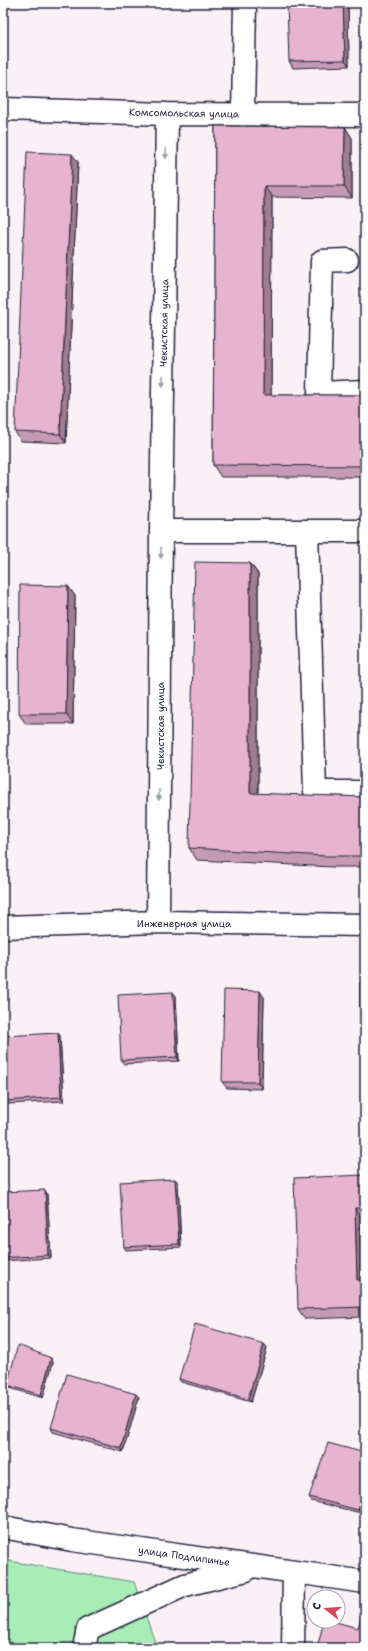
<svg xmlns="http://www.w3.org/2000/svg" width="368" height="1651" font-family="'Shantell Sans',sans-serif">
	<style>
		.green { fill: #a8edb8; stroke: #65887a }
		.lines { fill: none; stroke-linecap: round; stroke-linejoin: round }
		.minor-casing { stroke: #22223b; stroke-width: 25 }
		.minor { stroke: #fff; stroke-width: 22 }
		.wall { fill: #c69ab4; stroke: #22223b }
		.shaded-wall { fill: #a17d92; stroke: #22223b }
		.building { fill: #e6b3d1; stroke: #22223b }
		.oneway { fill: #9c9ca7 }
		.labels { text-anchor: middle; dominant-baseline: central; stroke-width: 4; stroke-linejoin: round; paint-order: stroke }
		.street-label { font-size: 10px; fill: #22223b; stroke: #fff }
	</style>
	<rect width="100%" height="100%" fill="#faf0f6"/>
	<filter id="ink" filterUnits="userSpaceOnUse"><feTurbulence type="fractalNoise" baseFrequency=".025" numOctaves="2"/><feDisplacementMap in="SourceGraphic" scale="8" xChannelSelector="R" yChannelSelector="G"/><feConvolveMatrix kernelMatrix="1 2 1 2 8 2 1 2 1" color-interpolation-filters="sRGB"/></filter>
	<g filter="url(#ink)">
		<path class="green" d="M3 1560 134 1582 157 1648H3Z"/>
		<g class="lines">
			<g class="minor-casing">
				<path id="minor" d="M3 109 167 114 365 115
					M243 115 245 3
					M347 260 322 261 319 393 365 391
					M161 531H365
					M307 531 315 792H365
					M158 922 161 531 167 114
					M3 927 158 922 365 925
					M3 1527 72 1540 365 1582
					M84 1648 88 1629 185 1585 246 1570
					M293 1648 294 1572"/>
			</g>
			<use href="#minor" class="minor"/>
		</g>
		<path class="wall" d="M348 3 349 66 293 68 289 61Z
			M215 126 345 127 352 138V198L272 197 271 395H365V477H221L213 465Z
			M78 162 66 443 21 441 15 432Z
			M250 563 258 574V794L365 797V867H333L197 860 189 848Z
			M68 586 75 596 73 724H26L19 714Z
			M365 983V1033H364L360 1026Z
			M176 996 179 1061 124 1064 121 1060Z
			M264 997 262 1089 227 1088 222 1082Z
			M58 1033 60 1036 64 1101 8 1104 6 1101Z
			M365 1175V1218H362L364 1280H365V1317L305 1319 298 1309Z
			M178 1182 181 1247 126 1250 124 1247Z
			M3 1192 47 1194 51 1258 3 1261Z
			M264 1344 267 1348 251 1402 181 1382 179 1379Z
			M53 1362 43 1398 10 1388 7 1385Z
			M136 1394 139 1397 123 1452 53 1432 51 1428Z
			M365 1453V1499L361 1513 311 1501 309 1497Z"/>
		<path class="shaded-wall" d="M343 3H348L349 66 345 60Z
			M345 127 352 138V198L344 186Z
			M72 154 78 162 66 443 60 434Z
			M264 186 272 197 271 406 263 395Z
			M250 563 258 574V805L250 793Z
			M68 586 75 596 73 724 66 714Z
			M260 991 264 997 262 1089 258 1082Z
			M173 992 176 996 179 1061 177 1057Z
			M58 1033 60 1036 64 1101 61 1097Z
			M175 1179 178 1182 181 1247 179 1244Z
			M45 1190 47 1194 51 1258 48 1255Z
			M355 1208 362 1218 364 1290 357 1280Z
			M264 1344 267 1348 251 1402 248 1399Z
			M51 1358 53 1362 43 1398 41 1395Z
			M136 1394 139 1397 123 1452 121 1448Z
			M365 1487V1499L361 1513 358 1510Z"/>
		<path class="building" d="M287 3H343L345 60 289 61Z
			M215 126 345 127 344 186H264L263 395H365V466L213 465Z
			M27 152 72 154 60 434 15 432Z
			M195 562 250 563V793L365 797V856H325L189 848Z
			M20 585 68 586 66 714H19Z
			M360 983H365V1026H360Z
			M224 990 260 991 258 1082H222Z
			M173 992 177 1057 121 1060 118 995Z
			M58 1033 61 1097 6 1101 3 1050V1036Z
			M365 1175V1208H355L357 1280H365V1307L298 1309 294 1178Z
			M175 1179 179 1244 124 1247 120 1182Z
			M45 1190 48 1255 3 1258V1192Z
			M195 1324 264 1344 248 1399 179 1379Z
			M18 1345 51 1358 41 1395 7 1385Z
			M67 1374 136 1394 121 1448 51 1428Z
			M328 1443 365 1453V1487L358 1510 309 1497Z
			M365 1610V1648H317L324 1621H332L358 1628 361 1617Z"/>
		<defs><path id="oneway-solid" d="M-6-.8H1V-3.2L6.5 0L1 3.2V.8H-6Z"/></defs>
		<g class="oneway">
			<use href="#oneway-solid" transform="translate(166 153) rotate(91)"/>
			<use href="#oneway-solid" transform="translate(163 381) rotate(91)"/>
			<use href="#oneway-solid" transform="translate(161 553) rotate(90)"/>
			<use href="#oneway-solid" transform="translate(159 795) rotate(90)"/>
		</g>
	</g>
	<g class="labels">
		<g class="street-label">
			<text transform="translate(184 113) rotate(1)">Комсомольская улица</text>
			<text transform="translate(164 323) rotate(-89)">Чекистская улица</text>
			<text transform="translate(160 726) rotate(-90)">Чекистская улица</text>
			<text x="184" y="923">Инженерная улица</text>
			<text transform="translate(184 1556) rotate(8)">улица Подлипичье</text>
		</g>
	</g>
	<rect width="368" height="1651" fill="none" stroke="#fff" stroke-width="16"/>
	<rect x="8" y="8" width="352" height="1635" fill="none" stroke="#22223b" stroke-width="1.5" filter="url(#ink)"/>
	<g transform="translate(326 1609) rotate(287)"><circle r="19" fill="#ffffff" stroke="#a7a7b1"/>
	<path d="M0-3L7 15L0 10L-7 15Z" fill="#d1495b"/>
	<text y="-6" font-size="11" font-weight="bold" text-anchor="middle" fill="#22223b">С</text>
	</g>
</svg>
